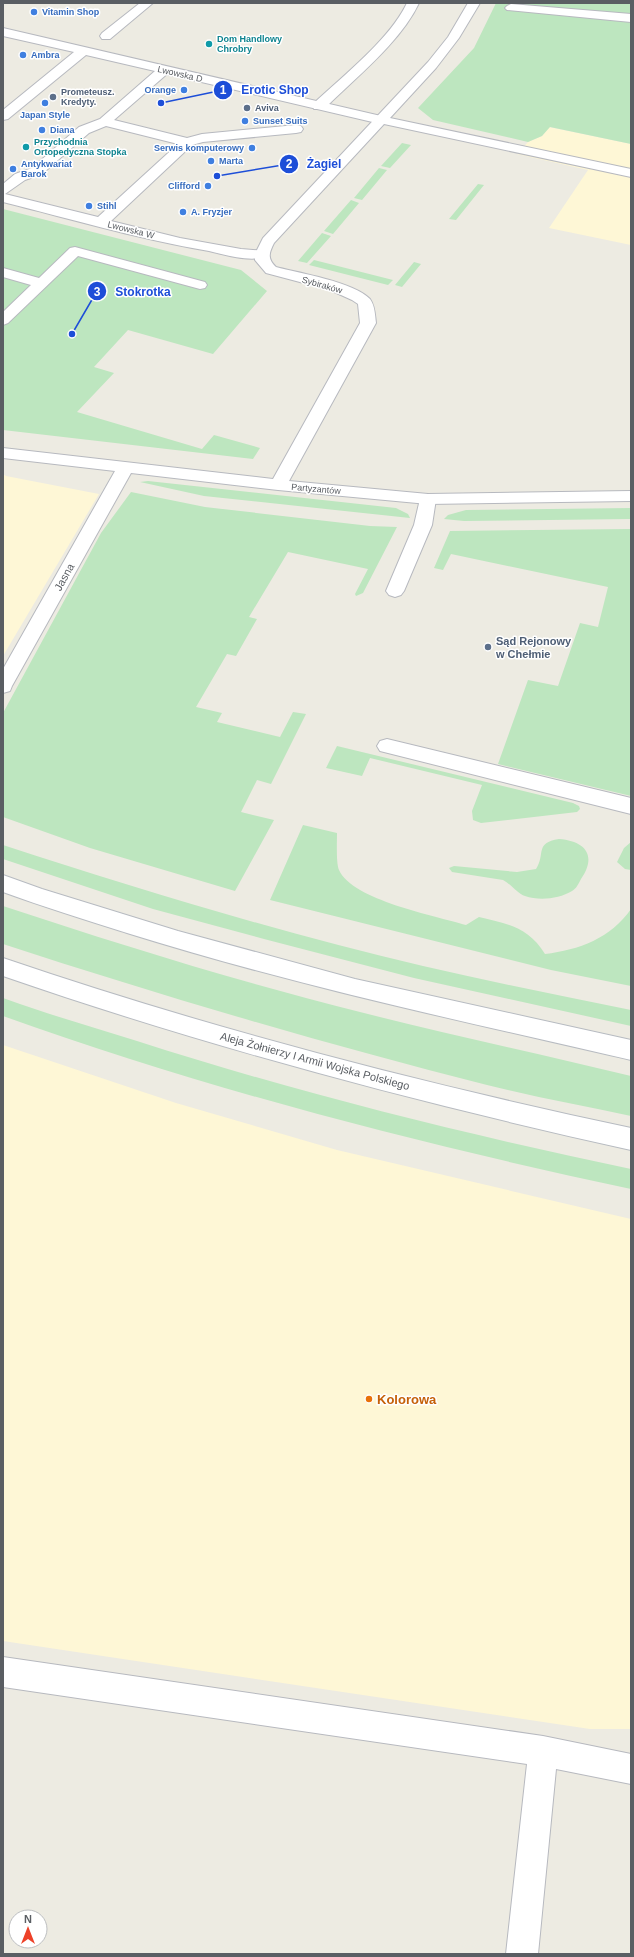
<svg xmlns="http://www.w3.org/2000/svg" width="634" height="1957" font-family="Arial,sans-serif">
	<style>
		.commercial { fill: #fef7d6 }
		.green { fill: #bde6bf }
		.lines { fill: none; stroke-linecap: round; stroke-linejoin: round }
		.service-casing { stroke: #b7b9bf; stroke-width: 2 }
		.pedestrian-casing { stroke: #b7b9bf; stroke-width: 2 }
		.minor-casing { stroke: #b7b9bf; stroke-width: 2 }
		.secondary-casing { stroke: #b7bbc1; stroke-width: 2 }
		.service { fill: #fff; fill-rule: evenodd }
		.pedestrian { fill: #fff; fill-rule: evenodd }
		.minor { fill: #fff; fill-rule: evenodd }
		.secondary { fill: #fff; fill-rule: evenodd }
		.shop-dot { fill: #3f7fe0; stroke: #fff; stroke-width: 1.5 }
		.culture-dot { fill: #0f9aa8; stroke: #fff; stroke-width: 1.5 }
		.service-dot { fill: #5c6f8a; stroke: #fff; stroke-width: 1.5 }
		.food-dot { fill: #e8710a; stroke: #fff; stroke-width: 1.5 }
		.labels { text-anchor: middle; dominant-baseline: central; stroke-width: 3; stroke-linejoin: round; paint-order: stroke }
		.far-shop-label { font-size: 9px; font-weight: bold; fill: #366cbe; stroke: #fff; text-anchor: start }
		.far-culture-label { font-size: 9px; font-weight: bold; fill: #0d838f; stroke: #fff; text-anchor: start }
		.far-street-label { font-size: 9px; fill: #5a5e63; stroke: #fff }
		.far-service-label { font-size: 9px; font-weight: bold; fill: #4e5e75; stroke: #fff; text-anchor: start }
		.street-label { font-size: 11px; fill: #5a5e63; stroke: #fff }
		.service-label { font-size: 11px; font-weight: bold; fill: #4e5e75; stroke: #fff; text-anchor: start }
		.near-food-label { font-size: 13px; font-weight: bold; fill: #c56008; stroke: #fff; text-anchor: start }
		.leader { fill: none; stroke: #1d4ed8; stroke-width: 1.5 }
		.callout-dot { fill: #1d4ed8; stroke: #fff; stroke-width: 1.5 }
		.mark-label { font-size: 12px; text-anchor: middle; font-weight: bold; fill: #fff }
		.callout-label { font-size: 12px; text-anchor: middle; font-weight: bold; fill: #1d4ed8; stroke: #fff; stroke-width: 3; stroke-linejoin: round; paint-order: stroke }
	</style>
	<rect width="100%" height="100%" fill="#edebe2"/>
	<path class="commercial" d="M549 127 631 144V245L549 228 588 170 517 154 528 142 542 136Z
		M3 474 6 476 99 494 3 656Z
		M3 1045 176 1103 337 1150 631 1219V1729H590L3 1641Z"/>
	<path class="green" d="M496 3H631V144L550 127 542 136 528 142 433 120 418 108 474 48Z
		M402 143 411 145 390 168 381 166Z
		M379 168 387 170 362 200 354 198Z
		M478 184 484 185 456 220 449 219Z
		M351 200 359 203 333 234 324 231Z
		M3 209 241 270 267 291 213 354 128 330 94 367 114 373 77 412 202 449 214 435 260 448 253 459 3 430Z
		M322 233 331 236 307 263 298 261Z
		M314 260 393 280 388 285 309 265Z
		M414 262 421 264 402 287 395 285Z
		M148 481 396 508 408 514 410 518 204 496 140 482Z
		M131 492 205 507 370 526 397 527 363 593 356 596 355 594 368 569 288 552 249 617 257 619 236 656 227 654 196 707 222 713 217 722 280 737 293 712 306 714 271 784 257 780 241 812 274 820 235 891 90 848 3 817V713L101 533Z
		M631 508V519L464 521 444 519 448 515 466 510Z
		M631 529V796L498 764 528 680 558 686 580 623 598 627 608 587 451 554 443 570 434 568 450 531Z
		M337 746 573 803 579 806 580 809 577 812 481 823 473 820 472 811 482 785 370 758 362 776 326 768Z
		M303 825 337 833C337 842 336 863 339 870 352 900 436 916 466 925L479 917C508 924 528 927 545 954 579 950 611 938 631 909V986L551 970 270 900Z
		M559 839C586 841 597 856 581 879 579 883 576 889 572 891 559 899 539 901 525 896 518 894 511 884 503 880L452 872 449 868 454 866 517 872 536 869C546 854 534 843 559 839Z
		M631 842V870L625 869 617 862 624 848Z
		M3 845C141 890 282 933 423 966 492 982 562 996 631 1010V1026L414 978 264 939 153 909 3 859Z
		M3 906C121 945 240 982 360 1012 450 1035 541 1054 631 1076V1116C583 1106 535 1097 487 1085 325 1044 162 996 3 944Z
		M3 998C47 1014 92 1027 137 1041 299 1093 464 1134 631 1169V1189C420 1144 206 1089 3 1016Z"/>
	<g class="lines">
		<g class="service-casing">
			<path id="service" d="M140 3H153L110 39H102L100 36 102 33Z
				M511 4 631 14V22L507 10 505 8 507 6Z
				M428 494 434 495 436 499 432 525 404 591 401 595 395 597 389 595 386 591 414 525 420 499 422 495Z
				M387 739 631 798V814L380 751 377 746 380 741Z"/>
		</g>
		<g class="pedestrian-casing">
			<path id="pedestrian" d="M3 28 381 116 386 117 387 120 386 123 381 124 167 74 114 120 187 138 202 134 296 125 301 126 303 129 301 132 296 133 203 142 192 145 111 221 180 238 241 249 266 251 268 254 266 257C248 262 226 255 209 251 139 239 71 219 3 202V184L15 174 32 168 79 127 100 119 155 71 86 55 8 119 3 120V110L74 52 3 36ZM106 126 178 144 98 217 5 194 25 180 42 174 89 133Z
				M75 247 205 282 207 285 205 288 200 289 78 256 8 323 3 325V312L31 285 3 277V268L39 278 70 248Z"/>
		</g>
		<g class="minor-casing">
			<path id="minor" d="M407 3H419C400 43 355 78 324 109H314L313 106 314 103C344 75 390 39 407 3Z
				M468 3H480L459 38 436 68 390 118 631 169V177L384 124 274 243C269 253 267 258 276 267 299 273 354 282 370 299 375 306 375 315 376 323L289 481 428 494 631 491V501L428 504 278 490 131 473 12 686 10 691 3 693V669L115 471 3 458V448L273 479 360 323 358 304 352 300 330 290 266 273 255 260V254L263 238 428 62 448 37Z
				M3 1657 543 1736 631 1754V1784L556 1769 538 1954H506L527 1764 3 1687Z"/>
		</g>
		<g class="secondary-casing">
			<path id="secondary" d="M3 875 42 889 178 931 355 979 631 1040V1060C462 1021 293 985 127 933 86 920 44 907 3 892Z
				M3 958C208 1028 419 1083 631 1128V1150C419 1103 208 1047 3 976Z"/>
		</g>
		<use href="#service" class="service"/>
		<use href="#pedestrian" class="pedestrian"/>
		<use href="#minor" class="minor"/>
		<use href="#secondary" class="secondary"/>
	</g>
	<g class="shop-dot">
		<circle cx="34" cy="12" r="4"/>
		<circle cx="23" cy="55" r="4"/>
		<circle cx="184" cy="90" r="4"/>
		<circle cx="45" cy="103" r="4"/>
		<circle cx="245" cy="121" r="4"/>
		<circle cx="42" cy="130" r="4"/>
		<circle cx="252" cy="148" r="4"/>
		<circle cx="211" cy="161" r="4"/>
		<circle cx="13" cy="169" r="4"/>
		<circle cx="208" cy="186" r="4"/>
		<circle cx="89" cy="206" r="4"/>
		<circle cx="183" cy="212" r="4"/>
	</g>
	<g class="culture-dot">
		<circle cx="209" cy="44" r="4"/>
		<circle cx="26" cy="147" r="4"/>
	</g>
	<g class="service-dot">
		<circle cx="53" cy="97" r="4"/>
		<circle cx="247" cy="108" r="4"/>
		<circle cx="488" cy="647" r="4"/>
	</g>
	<circle class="food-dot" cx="369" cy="1399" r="4"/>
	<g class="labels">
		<g class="far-shop-label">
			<text x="42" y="12">Vitamin Shop</text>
			<text x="31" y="55">Ambra</text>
			<text x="176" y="90" text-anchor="end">Orange</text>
			<text x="45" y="115" text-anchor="middle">Japan Style</text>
			<text x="253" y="121">Sunset Suits</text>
			<text x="50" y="130">Diana</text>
			<text x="244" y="148" text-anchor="end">Serwis komputerowy</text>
			<text x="219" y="161">Marta</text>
			<text x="21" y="164">Antykwariat<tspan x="21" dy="10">Barok</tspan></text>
			<text x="200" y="186" text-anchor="end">Clifford</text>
			<text x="97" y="206">Stihl</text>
			<text x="191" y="212">A. Fryzjer</text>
		</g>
		<g class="far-culture-label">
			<text x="217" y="39">Dom Handlowy<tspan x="217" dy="10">Chrobry</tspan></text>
			<text x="34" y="142">Przychodnia<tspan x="34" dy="10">Ortopedyczna Stopka</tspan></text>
		</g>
		<g class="far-street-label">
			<text transform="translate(180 74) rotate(13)">Lwowska D</text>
			<text transform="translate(131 230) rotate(14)">Lwowska W</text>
			<text transform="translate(322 285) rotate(16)">Sybiraków</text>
			<text transform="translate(316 489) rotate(5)">Partyzantów</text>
		</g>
		<g class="far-service-label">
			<text x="61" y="92">Prometeusz.<tspan x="61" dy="10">Kredyty.</tspan></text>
			<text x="255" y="108">Aviva</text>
		</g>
		<g class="street-label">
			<text transform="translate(64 577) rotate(-61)">Jasna</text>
			<text transform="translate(315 1061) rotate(15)">Aleja Żołnierzy I Armii Wojska Polskiego</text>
		</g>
		<g class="service-label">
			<text x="496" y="641">Sąd Rejonowy<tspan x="496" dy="13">w Chełmie</tspan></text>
		</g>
		<g class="near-food-label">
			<text x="377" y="1399">Kolorowa</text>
		</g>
	</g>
	<path class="leader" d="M161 103L223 90M217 176L289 164M72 334L97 291"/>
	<g class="callout-dot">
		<circle cx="161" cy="103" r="4"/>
		<circle cx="217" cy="176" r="4"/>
		<circle cx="72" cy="334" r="4"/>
		<circle cx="223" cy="90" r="10"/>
		<circle cx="289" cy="164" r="10"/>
		<circle cx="97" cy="291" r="10"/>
	</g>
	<g class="mark-label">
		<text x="223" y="94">1</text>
		<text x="289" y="168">2</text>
		<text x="97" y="296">3</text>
	</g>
	<g class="callout-label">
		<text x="275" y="94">Erotic Shop</text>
		<text x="324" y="168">Żagiel</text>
		<text x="143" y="296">Stokrotka</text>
	</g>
	<rect width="634" height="1957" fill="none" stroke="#5a5e63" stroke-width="8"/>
	<g transform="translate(28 1929)"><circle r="19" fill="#ffffff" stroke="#bdbfc1"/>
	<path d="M0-3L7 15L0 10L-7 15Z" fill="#ed4128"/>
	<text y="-6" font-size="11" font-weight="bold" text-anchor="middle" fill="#5a5e63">N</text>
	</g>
</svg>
